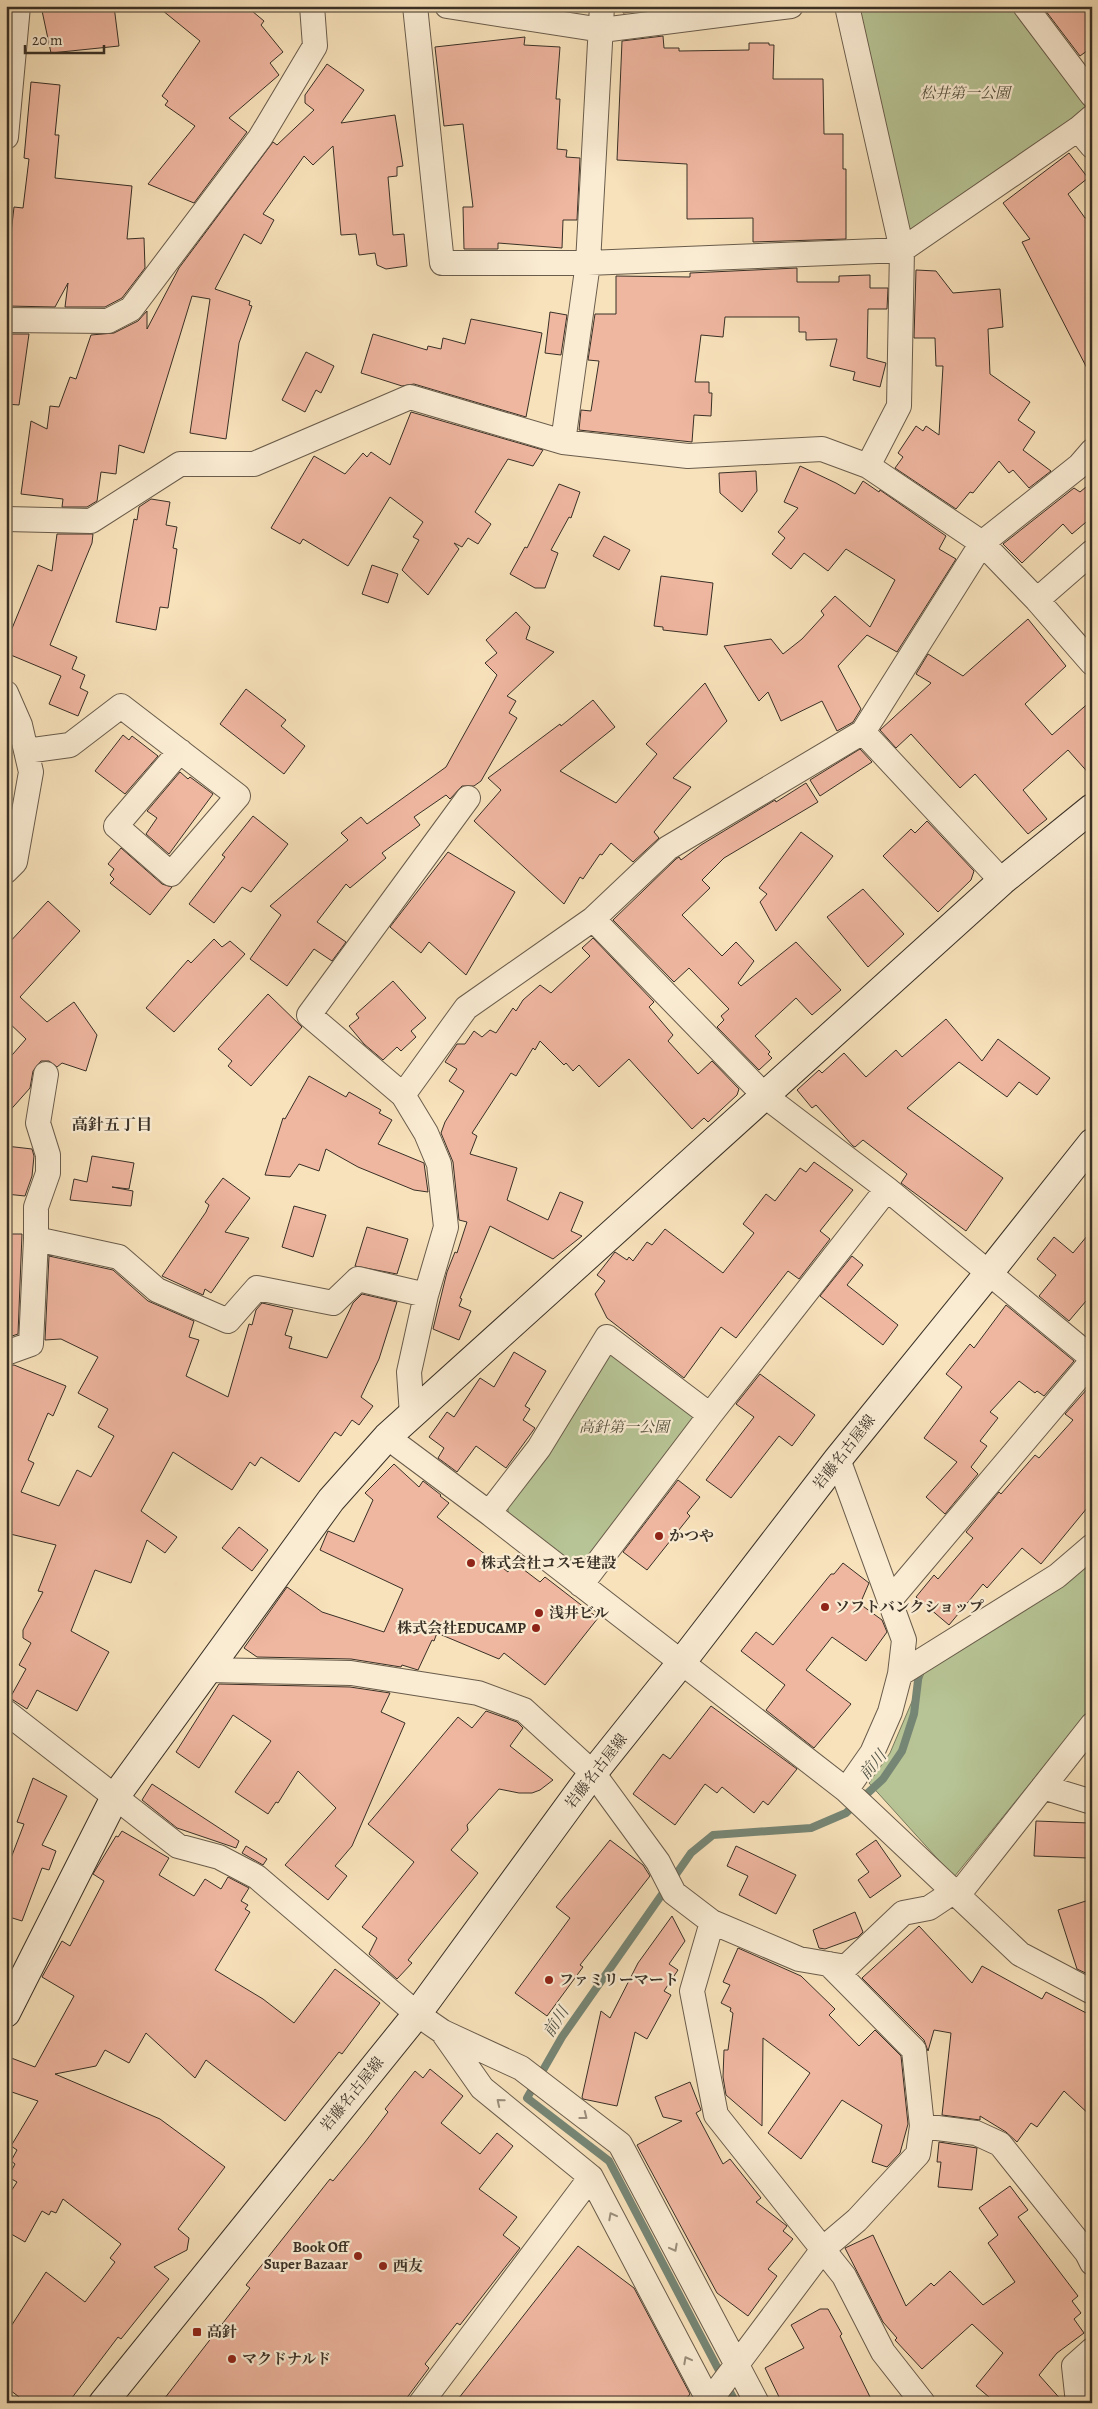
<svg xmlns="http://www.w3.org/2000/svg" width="1098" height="2409" font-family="Alegreya,'Noto Serif JP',serif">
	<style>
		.green { fill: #b7c495; stroke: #787a5e }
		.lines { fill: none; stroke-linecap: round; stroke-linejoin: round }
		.stream { stroke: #768675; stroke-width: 8 }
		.building { fill: #efb6a0; stroke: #393026 }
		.street-casing { stroke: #695c4b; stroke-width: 26 }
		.secondary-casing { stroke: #393026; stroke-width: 30 }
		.street { stroke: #faecd3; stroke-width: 24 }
		.secondary { stroke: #faecd3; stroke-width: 28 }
		.oneway { stroke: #9a8e7c }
		.poi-dot { fill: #8f2418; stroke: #faecd3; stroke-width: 2 }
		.labels { text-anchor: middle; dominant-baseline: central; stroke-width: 4.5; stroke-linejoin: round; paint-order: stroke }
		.park-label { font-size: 15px; font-style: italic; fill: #524e3c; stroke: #faecd3 }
		.street-label { font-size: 15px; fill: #393026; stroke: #faecd3 }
		.poi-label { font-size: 15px; font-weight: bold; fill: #393026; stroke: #faecd3; text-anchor: start }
		.neighbourhood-label { font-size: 16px; font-weight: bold; fill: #393026; stroke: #faecd3 }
		.water-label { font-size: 16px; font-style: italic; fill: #525447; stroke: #faecd3 }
	</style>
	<rect width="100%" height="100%" fill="#f8e2bb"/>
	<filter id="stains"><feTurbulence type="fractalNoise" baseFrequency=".004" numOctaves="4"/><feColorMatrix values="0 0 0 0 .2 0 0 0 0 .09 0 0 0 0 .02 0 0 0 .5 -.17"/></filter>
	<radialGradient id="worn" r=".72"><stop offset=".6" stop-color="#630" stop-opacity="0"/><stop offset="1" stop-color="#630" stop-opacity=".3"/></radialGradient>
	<path class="green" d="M858 6H1025L1092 95V114L907 238Z
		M616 1354 695 1412 694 1422 588 1566 574 1564 508 1514V1502L605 1356Z
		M1092 1555V1707L954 1877 869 1783 890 1753 925 1671Z"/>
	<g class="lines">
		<path class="stream" d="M736 2403 609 2161 527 2098 562 2037 691 1853 713 1835 811 1828 846 1813 883 1779 902 1751 914 1714 919 1672"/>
	</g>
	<path class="building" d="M41 6H114L119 46 51 53Z
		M157 6H246L264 21 261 25 283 52 270 63 279 75 229 118 247 132 194 203 148 184 195 126 165 105 168 101 162 96 200 41Z
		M623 6H662V8L623 13Z
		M1042 6H1092V47L1080 56Z
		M663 36 664 48H679V51L749 50V43H769V45H774L773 79H823L824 134H843V169H846V239L753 242V218L687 219V164L617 160 622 41Z
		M525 37 524 45 560 47 556 99H560L557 149 567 150 566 157 580 158 577 220H563L562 248 498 243V249H464L463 207H473L463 124 444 126 435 47Z
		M327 64 364 90 341 123 395 115 403 166 397 167V176L388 177 393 235 404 234 407 266 386 269 377 265 375 253 359 255 356 234 341 235 333 146 313 165 304 156 263 214 274 220 261 244 244 234 215 289 250 301 249 305 252 306 239 343 226 439 190 433 210 299 192 296 144 453 119 445 116 474 101 472 97 501 87 507H62L63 499 21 494 31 421 47 429 50 406 59 407 70 377 76 379 91 335 114 333 138 321 147 311V329L179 268 273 142 277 145 314 110 305 103V95Z
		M31 82 60 85 55 135H59L55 178 132 186 127 239 144 238 145 268 122 298 105 307H65L68 283 55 307 7 306 9 275H6L7 241 10 242 14 207 23 208 29 159 24 158Z
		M1069 153 1088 178 1068 194 1085 218H1092V378L1022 242 1030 239 1003 203Z
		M797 268V282H839V276L870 275V288H888L887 309H868L867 358 886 363 880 387 853 380 855 372 830 366 837 339 806 340V332H799V317H725L723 337 701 335 695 382H709V393H712L711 416 694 415 692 442 579 430 581 410 591 411 599 361 588 360 595 314H616V276L690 277V273Z
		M916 270 936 271 953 293 1000 289 1003 327 988 329 990 374 1030 402 1018 420 1035 432 1023 450 1051 471 1029 488 1013 470 1009 473 999 461 973 493 970 492 956 509 895 468 903 457 898 453 916 426 923 431 926 426 939 435 943 366H936L935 338H914Z
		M550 312 567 315 561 355 545 353Z
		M471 319 542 333 526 417 414 384 402 386 361 373 373 334 427 350 428 346 441 349 443 338 465 344Z
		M6 334H29L19 405 6 404Z
		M306 352 334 366 321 393 316 390 305 412 282 400Z
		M411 412 543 450 533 466 508 459 475 512 491 524 478 544 468 538 462 547 454 543 459 549 428 595 402 570 419 540 413 537 423 522 390 497 348 566 303 539 300 544 271 528 314 456 345 474 363 453 367 457 371 452 390 465Z
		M800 466 836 483 855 494 863 481 879 492 880 490 946 536 939 549 956 559 897 652 867 635 838 666 861 709 853 722 837 731 822 701 781 721 768 692 759 701 724 646 771 639 783 654 802 639 824 615 821 611 835 596 870 627 895 580 846 549 828 571 804 553 791 569 772 554 785 538 778 532 798 508 784 502Z
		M756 471 757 491 742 512 720 493 719 473Z
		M1092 482V517L1072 534 1063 524 1022 563 1003 544 1074 488 1080 492Z
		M559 484 580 492 571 518 569 517 551 550 558 553 545 588H535L510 574 525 547 527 548Z
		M151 499 170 502 166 525 177 527 173 548 177 549 168 608 160 607 156 630 116 622 134 519 137 520 139 507Z
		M57 534H93L92 543 50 645 77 657 72 669 85 675 80 688 88 692 78 716 49 704 61 676 6 653V643L38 565 52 571Z
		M604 536 630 550 619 570 593 556Z
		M372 565 398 574 388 603 362 594Z
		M661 576 713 583 707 635 663 630V627L654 626Z
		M516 612 530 627 526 639 554 652 507 696 516 701 509 713 517 718 481 781 474 786H462L450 799 446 795 414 817 420 825 382 853 386 858 350 888 346 884 317 922 346 942 332 961 314 949 287 986 250 959 281 915 270 906 348 840 341 833 361 817 367 824 446 767 497 675 485 663 497 653 486 640Z
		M1028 619 1066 666 1025 704 1052 735 1092 700V777L1068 750 1023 790 1047 819 1028 834 975 774 960 788 911 734 896 748 880 730 931 683 916 674 928 654 963 676Z
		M705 683 727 721 673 778 691 787 654 832 659 838 633 862 611 843 602 855 600 854 583 879 580 877 564 904 474 821 501 790 488 778 560 724 561 726 593 700 615 727 560 771 616 803 657 754 646 744Z
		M246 689 286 720 281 726 305 746 284 774 220 724Z
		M123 735 129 740 132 736 158 756 125 794 95 771Z
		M860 749 872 762 820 796 810 780Z
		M180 772 188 779 190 777 213 794 169 854 146 834 157 818 147 811Z
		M806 783 818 802 724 858 702 880 710 888 682 915 722 956 736 942 754 961 738 983 741 986 796 942 841 990 812 1015 796 998 755 1036 770 1052 768 1054 772 1058 759 1070 717 1027 724 1020 721 1016 729 1009 689 968 674 982 613 920 676 859 679 857 681 860 701 845 775 800 776 802Z
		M253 816 288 844 251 892 242 887 214 923 189 904 225 857 222 855Z
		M927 821 974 871 971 880 938 912 883 856 911 829 915 833Z
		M801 832 833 856 776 931 760 902 767 894 759 888Z
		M121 848 162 884 172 887 150 915 110 883 114 879 110 875 114 869 108 864Z
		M448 852 515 892 466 975 429 942 421 953 390 927Z
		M863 889 904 934 868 967 827 917Z
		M48 901 80 931 20 997 47 1022 74 1002 97 1035 86 1071 62 1063 57 1067 49 1061H41L33 1071 30 1088 6 1115V1062L26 1039 6 1020V946Z
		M593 938 654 1002 649 1007 673 1035 668 1041 698 1074 712 1061 739 1089 737 1095 708 1122 704 1118 692 1129 629 1059 599 1087 579 1065 573 1071 566 1063 564 1065 540 1041 535 1050 533 1048 516 1076 511 1073 472 1133 477 1136 470 1154 517 1168 507 1200 548 1220 560 1192 583 1202 571 1231 582 1236 553 1259 490 1226 460 1298 462 1299 459 1306 471 1311 459 1340 433 1329 447 1272 455 1252 457 1253 467 1222 459 1220 453 1162 441 1133 445 1122 464 1091 449 1081 457 1069 445 1062 457 1044H465L474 1031 482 1037 490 1030 496 1033 513 1008 516 1011 523 1000 540 985 551 993 590 956 582 948Z
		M214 939 222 947 230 941 245 954 174 1032 146 1008 188 960 191 963Z
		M393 981 426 1018 411 1031 416 1037 401 1051 397 1047 383 1060 364 1044 349 1026 359 1018 356 1014Z
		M268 994 302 1027 251 1086 228 1066 232 1061 218 1049Z
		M946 1019 982 1061 998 1039 1050 1078 1037 1095 1019 1082 1007 1097 959 1062 907 1108 1003 1178 966 1231 901 1183 907 1174 863 1140 855 1147 853 1146 816 1105 812 1108 797 1090 819 1070 822 1073 844 1053 866 1077 896 1050 902 1057Z
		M309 1076 346 1097 349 1092 381 1110 379 1113 392 1120 378 1144 424 1163 428 1192 414 1190 358 1167 326 1149 319 1171 299 1164 290 1177 265 1175 283 1118 285 1119Z
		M6 1146 32 1149 34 1156 32 1176 25 1196 6 1194Z
		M92 1156 134 1163 129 1189 112 1187 133 1191 131 1206 70 1200 74 1179 87 1182Z
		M814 1162 853 1190 820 1231 830 1239 799 1279 788 1271 736 1338 721 1327 684 1378 607 1318 595 1294 605 1281 597 1275 615 1252 627 1260 629 1257 633 1261 647 1242 652 1245 665 1229 723 1273 754 1233 743 1224 766 1194 775 1201 800 1168 806 1172Z
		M223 1178 250 1198 225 1232 249 1238 211 1293 205 1289 203 1295 162 1276 206 1212 209 1205 205 1202Z
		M294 1206 326 1215 313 1257 282 1247Z
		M367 1227 408 1239 397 1274 355 1266Z
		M1092 1230V1294L1069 1321 1039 1296 1056 1275 1037 1259 1054 1237 1073 1253Z
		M6 1234H22L18 1334 6 1338Z
		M49 1256 113 1270 148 1301 194 1321 189 1337 199 1340 186 1376 228 1397 249 1324 252 1325 256 1310 262 1303 293 1310 285 1335 292 1337 289 1348 327 1358 353 1303 362 1294 397 1302 379 1359 361 1397 373 1406 359 1425 352 1420 341 1436 335 1432 299 1482 261 1457 255 1466 250 1462 232 1490 173 1452 141 1511 177 1537 165 1553 147 1540 131 1583 95 1570 71 1631 109 1652 77 1711 37 1690 27 1709 10 1698 26 1669 19 1665 31 1643 23 1638V1630L43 1592 38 1591 56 1545 6 1533V1366L14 1365 66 1386 53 1416 48 1413 28 1460 34 1463 21 1492 59 1506 77 1470 91 1477 114 1436 98 1427 108 1409 78 1393 98 1357 61 1339 45 1340Z
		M852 1256 863 1265 847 1285 898 1325 883 1345 820 1296Z
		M1006 1305 1074 1361 1044 1396 1037 1391 1035 1393 1019 1381 990 1412 998 1418 980 1441 987 1446 971 1467 978 1474 945 1514 926 1497 957 1462 924 1438 962 1387 946 1374 970 1344 974 1348Z
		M514 1352 546 1371 525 1406 530 1409 523 1420 535 1428 506 1468 476 1446 457 1472 438 1458 444 1448 429 1437 447 1412 454 1417 480 1378 494 1387Z
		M760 1374 815 1415 792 1446 779 1436 731 1498 706 1480 754 1417 736 1404Z
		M1088 1388 1092 1391V1502L1041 1564 1022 1548 987 1588 983 1584 949 1625 916 1597 934 1575 938 1579 973 1538 966 1532 999 1492 1001 1494 1035 1455 1039 1458 1073 1420 1065 1414Z
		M394 1464 419 1487 423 1481 441 1495 440 1496 449 1503 437 1517 508 1572 515 1563 540 1582 545 1577 598 1618 545 1685 504 1653 499 1659 437 1633 434 1641 432 1640 418 1670 402 1665 401 1667 351 1659 257 1657 244 1648 287 1587 322 1612 384 1632 403 1589 320 1550 328 1531 354 1542 373 1500 365 1493Z
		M678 1480 700 1497 687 1513 690 1516 647 1570 623 1552Z
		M239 1527 268 1550 252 1571 222 1548Z
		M843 1563 869 1583 860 1604 882 1620 887 1632 866 1661 832 1637 806 1670 851 1704 814 1748 766 1710 785 1685 741 1651 756 1632 773 1645 831 1574H834Z
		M219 1684 350 1687 390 1693 381 1712 405 1723 352 1846 335 1866 347 1876 328 1900 285 1865 336 1808 298 1771 278 1803 276 1802 268 1814 235 1792 271 1741 233 1715 199 1768 176 1752Z
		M711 1706 797 1769 768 1805 763 1801 754 1813 722 1787 717 1793 705 1784 675 1825 633 1794 663 1754 670 1759Z
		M486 1711 517 1722 523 1728 510 1746 553 1780 540 1790 532 1793H519L499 1789 467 1825 468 1830 451 1850 478 1873 408 1960 412 1963 397 1979 369 1954 377 1938 362 1927 414 1862 368 1824 458 1717 472 1728Z
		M33 1778 67 1796 42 1845 56 1851 49 1870 42 1868 22 1921 6 1916V1871L24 1824 17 1822Z
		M152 1784 239 1841 236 1848 177 1828 142 1800Z
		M1036 1821 1089 1823 1088 1858 1034 1856Z
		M122 1831 169 1858 159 1875 194 1896 205 1879 221 1889 228 1877 249 1888 241 1901 248 1905 245 1909 250 1912 215 1970 263 1999 294 2023 335 1969 380 2003 342 2054 339 2052 285 2121 206 2060 195 2078 146 2033 129 2063 105 2050 96 2066 55 2074 160 2119 225 2167 178 2229 189 2238 187 2250 154 2267 169 2279 121 2339 118 2337 68 2403H27L6 2387V2334L46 2272 85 2302 115 2262 110 2258 121 2244 63 2199 56 2213 51 2211 49 2215 42 2211 25 2242 6 2231V2199L17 2182 8 2177 15 2164 11 2161 17 2150 11 2146 38 2101 6 2090V2056L35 2067 74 1996 42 1977 62 1941 70 1946 104 1881 93 1874 116 1836 118 1837Z
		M610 1840 643 1865 650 1876 580 1965 583 1967 547 2016 515 1993 570 1918 556 1907Z
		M876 1840 901 1876 870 1898 858 1880 869 1872 856 1854Z
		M246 1846 267 1859 263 1865 242 1853Z
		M736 1846 796 1875 776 1914 739 1895 748 1876 727 1866Z
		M1092 1899V1976L1077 1969 1058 1910Z
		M855 1912 863 1932 858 1937 825 1949 819 1948 813 1930Z
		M672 1916 685 1941 669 1964 678 1970 664 1991 671 1995 647 2039 635 2032 617 2106 583 2099 582 2097 601 2011 610 2018 638 1963Z
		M919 1926 972 1983 982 1966 1042 1999 1046 1992 1092 2016V2117L1064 2091 1037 2127 1031 2123 1017 2142 1006 2132 980 2116V2120L942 2115 951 2033 934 2030 928 2051 924 2040 862 1978Z
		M738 1948 801 1976 835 2009 829 2015 859 2046 875 2030 901 2056 908 2124 900 2153 887 2167 872 2162 882 2125 842 2100 801 2159 768 2133 810 2073 763 2038 762 2126 726 2095 723 2077 724 2050H728L733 2013 730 2011 731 2008 721 2003 730 1985 723 1982Z
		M430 2069 463 2096 441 2123 480 2154 497 2133 513 2146 479 2189 517 2217 503 2235 520 2248 460 2325 457 2323 425 2364 429 2368 403 2403H161L250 2288 246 2285 330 2179 333 2181 365 2142 388 2112 385 2109 415 2071 423 2078Z
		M690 2082 701 2110 696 2113 723 2164 730 2159 761 2198 756 2202 787 2226 783 2231 793 2239 768 2269 777 2276 748 2316 717 2293 637 2145 682 2121 663 2117 655 2097Z
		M939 2142 977 2148 972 2190 938 2187 941 2162H937Z
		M1010 2186 1028 2210 1018 2217 1078 2296 1072 2301 1081 2313 1074 2319 1084 2333 1057 2353 1039 2375 1064 2403H996L976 2386 1003 2353 972 2324 922 2369 895 2340 897 2338 883 2322 845 2248 873 2235 906 2306 931 2283 934 2286 950 2271 983 2305 1015 2282 988 2243 998 2235 979 2208Z
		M578 2246 634 2288 690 2394 683 2403H455Z
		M820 2309H828L842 2334 840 2336 873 2403H782L765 2368 804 2348 791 2325Z"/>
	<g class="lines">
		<g class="street-casing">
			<path id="street" d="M415 6 442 263H588L902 250 1078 129 1092 117
				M447 6 602 30 791 6
				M847 6 902 250 899 406 868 466
				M1025 6 1092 95
				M1078 129 1092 146
				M6 137 18 6
				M6 320 108 321 131 309 260 138 315 46 312 6
				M563 442 588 263 602 6
				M6 519 91 521 180 464H254L410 397 563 442 688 456 822 449 868 466 982 543 1037 600 1092 663
				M1037 600 1092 552
				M6 693 20 725 31 772 15 862 6 871
				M863 732 1002 881
				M26 751 70 745 121 706 238 796 171 874 116 826 180 751
				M593 919 765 1096 887 1189 1092 1358
				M46 1074 38 1123 48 1155V1173L36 1207V1239L119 1257 157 1290 228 1321 257 1288 333 1303 358 1279 426 1295
				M403 1095 466 1008 593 919 668 848 863 732 982 543 1079 466 1092 451
				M6 1353 31 1344 36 1239
				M412 1415 409 1372 426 1295 446 1227 439 1164 426 1133 403 1095 309 1015 468 798
				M387 1437 489 1513 846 1790 1020 1954 1092 1992
				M838 1459 904 1640 900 1674 890 1712 872 1753 846 1790
				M489 1513 539 1448 607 1337 710 1415
				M581 1585 710 1415 887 1189
				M890 1600 1092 1361
				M207 1670 351 1673 478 1693 524 1710 593 1773 658 1862 674 1893 712 1922 799 1959 846 1967 903 1913 929 1908 953 1892
				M900 1674 1057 1576 1092 1546
				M6 1712 178 1846 219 1857 257 1877 417 2014 443 2032 521 2068 620 2144 757 2403
				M1043 1787 1092 1802
				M958 1895 1092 1725
				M712 1922 692 1991 716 2115 844 2276 883 2352 923 2403
				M444 2034 482 2088 591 2177 710 2403
				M922 2126 976 2133 1000 2144 1087 2253 1092 2263
				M421 2403 591 2177
				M708 2403 824 2248 857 2220 918 2154 922 2126 914 2050 829 1964
				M1078 2403 1074 2366 1092 2350"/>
		</g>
		<g class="secondary-casing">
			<path id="secondary" d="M6 2013 115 1797 331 1500 387 1437 1002 881 1092 808
				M103 2403 417 2014 593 1773 681 1663 838 1459 988 1274 1092 1143"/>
		</g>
		<use href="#street" class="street"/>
		<use href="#secondary" class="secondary"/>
	</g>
	<defs><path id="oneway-chevron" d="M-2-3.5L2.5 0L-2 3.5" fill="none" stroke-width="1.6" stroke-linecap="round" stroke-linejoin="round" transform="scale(1.25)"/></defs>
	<g class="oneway">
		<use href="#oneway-chevron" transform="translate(500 2102) rotate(-141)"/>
		<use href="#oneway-chevron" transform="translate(584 2116) rotate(38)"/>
		<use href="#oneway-chevron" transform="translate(612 2216) rotate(-118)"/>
		<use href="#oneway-chevron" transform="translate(674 2248) rotate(62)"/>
		<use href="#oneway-chevron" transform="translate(687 2360) rotate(-118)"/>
	</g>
	<g class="poi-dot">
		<circle cx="659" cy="1536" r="5"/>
		<circle cx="471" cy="1563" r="5"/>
		<circle cx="825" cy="1607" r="5"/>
		<circle cx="539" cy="1613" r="5"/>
		<circle cx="536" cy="1628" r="5"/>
		<circle cx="549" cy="1980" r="5"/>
		<circle cx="358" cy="2256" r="5"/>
		<circle cx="383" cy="2266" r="5"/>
		<rect x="192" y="2327" width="10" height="10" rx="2.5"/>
		<circle cx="232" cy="2359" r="5"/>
	</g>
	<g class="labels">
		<g class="park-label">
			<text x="965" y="93">松井第一公園</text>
			<text x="624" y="1427">高針第一公園</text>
		</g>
		<g class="street-label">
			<text transform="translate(844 1452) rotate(-52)">岩藤名古屋線</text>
			<text transform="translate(596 1771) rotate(-52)">岩藤名古屋線</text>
			<text transform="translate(352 2094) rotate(-51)">岩藤名古屋線</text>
		</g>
		<g class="poi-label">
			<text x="669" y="1536">かつや</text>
			<text x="481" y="1563">株式会社コスモ建設</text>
			<text x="835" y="1607">ソフトバンクショップ</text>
			<text x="549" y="1613">浅井ビル</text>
			<text x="526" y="1628" text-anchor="end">株式会社EDUCAMP</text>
			<text x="559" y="1980">ファミリーマート</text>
			<text x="348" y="2247" text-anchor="end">Book Off<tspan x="348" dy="17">Super Bazaar</tspan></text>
			<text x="393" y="2266">西友</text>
			<text x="207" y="2332">高針</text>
			<text x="242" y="2359">マクドナルド</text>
		</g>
		<g class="neighbourhood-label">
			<text x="112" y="1125">高針五丁目</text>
		</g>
		<g class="water-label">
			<text transform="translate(873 1765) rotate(-50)">前川</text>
			<text transform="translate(556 2022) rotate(-57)">前川</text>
		</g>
	</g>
	<rect width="1098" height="2409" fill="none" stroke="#f8e2bb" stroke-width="25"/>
	<rect x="8" y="8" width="1083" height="2394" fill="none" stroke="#393026" stroke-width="2.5"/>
	<rect x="12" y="12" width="1073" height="2384" fill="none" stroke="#393026"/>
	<path d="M25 45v8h79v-8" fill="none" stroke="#393026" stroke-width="2.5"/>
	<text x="32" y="45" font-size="15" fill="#393026" stroke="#faecd3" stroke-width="4" paint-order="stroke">20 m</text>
	<rect width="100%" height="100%" filter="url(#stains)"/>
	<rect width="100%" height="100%" fill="url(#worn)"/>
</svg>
